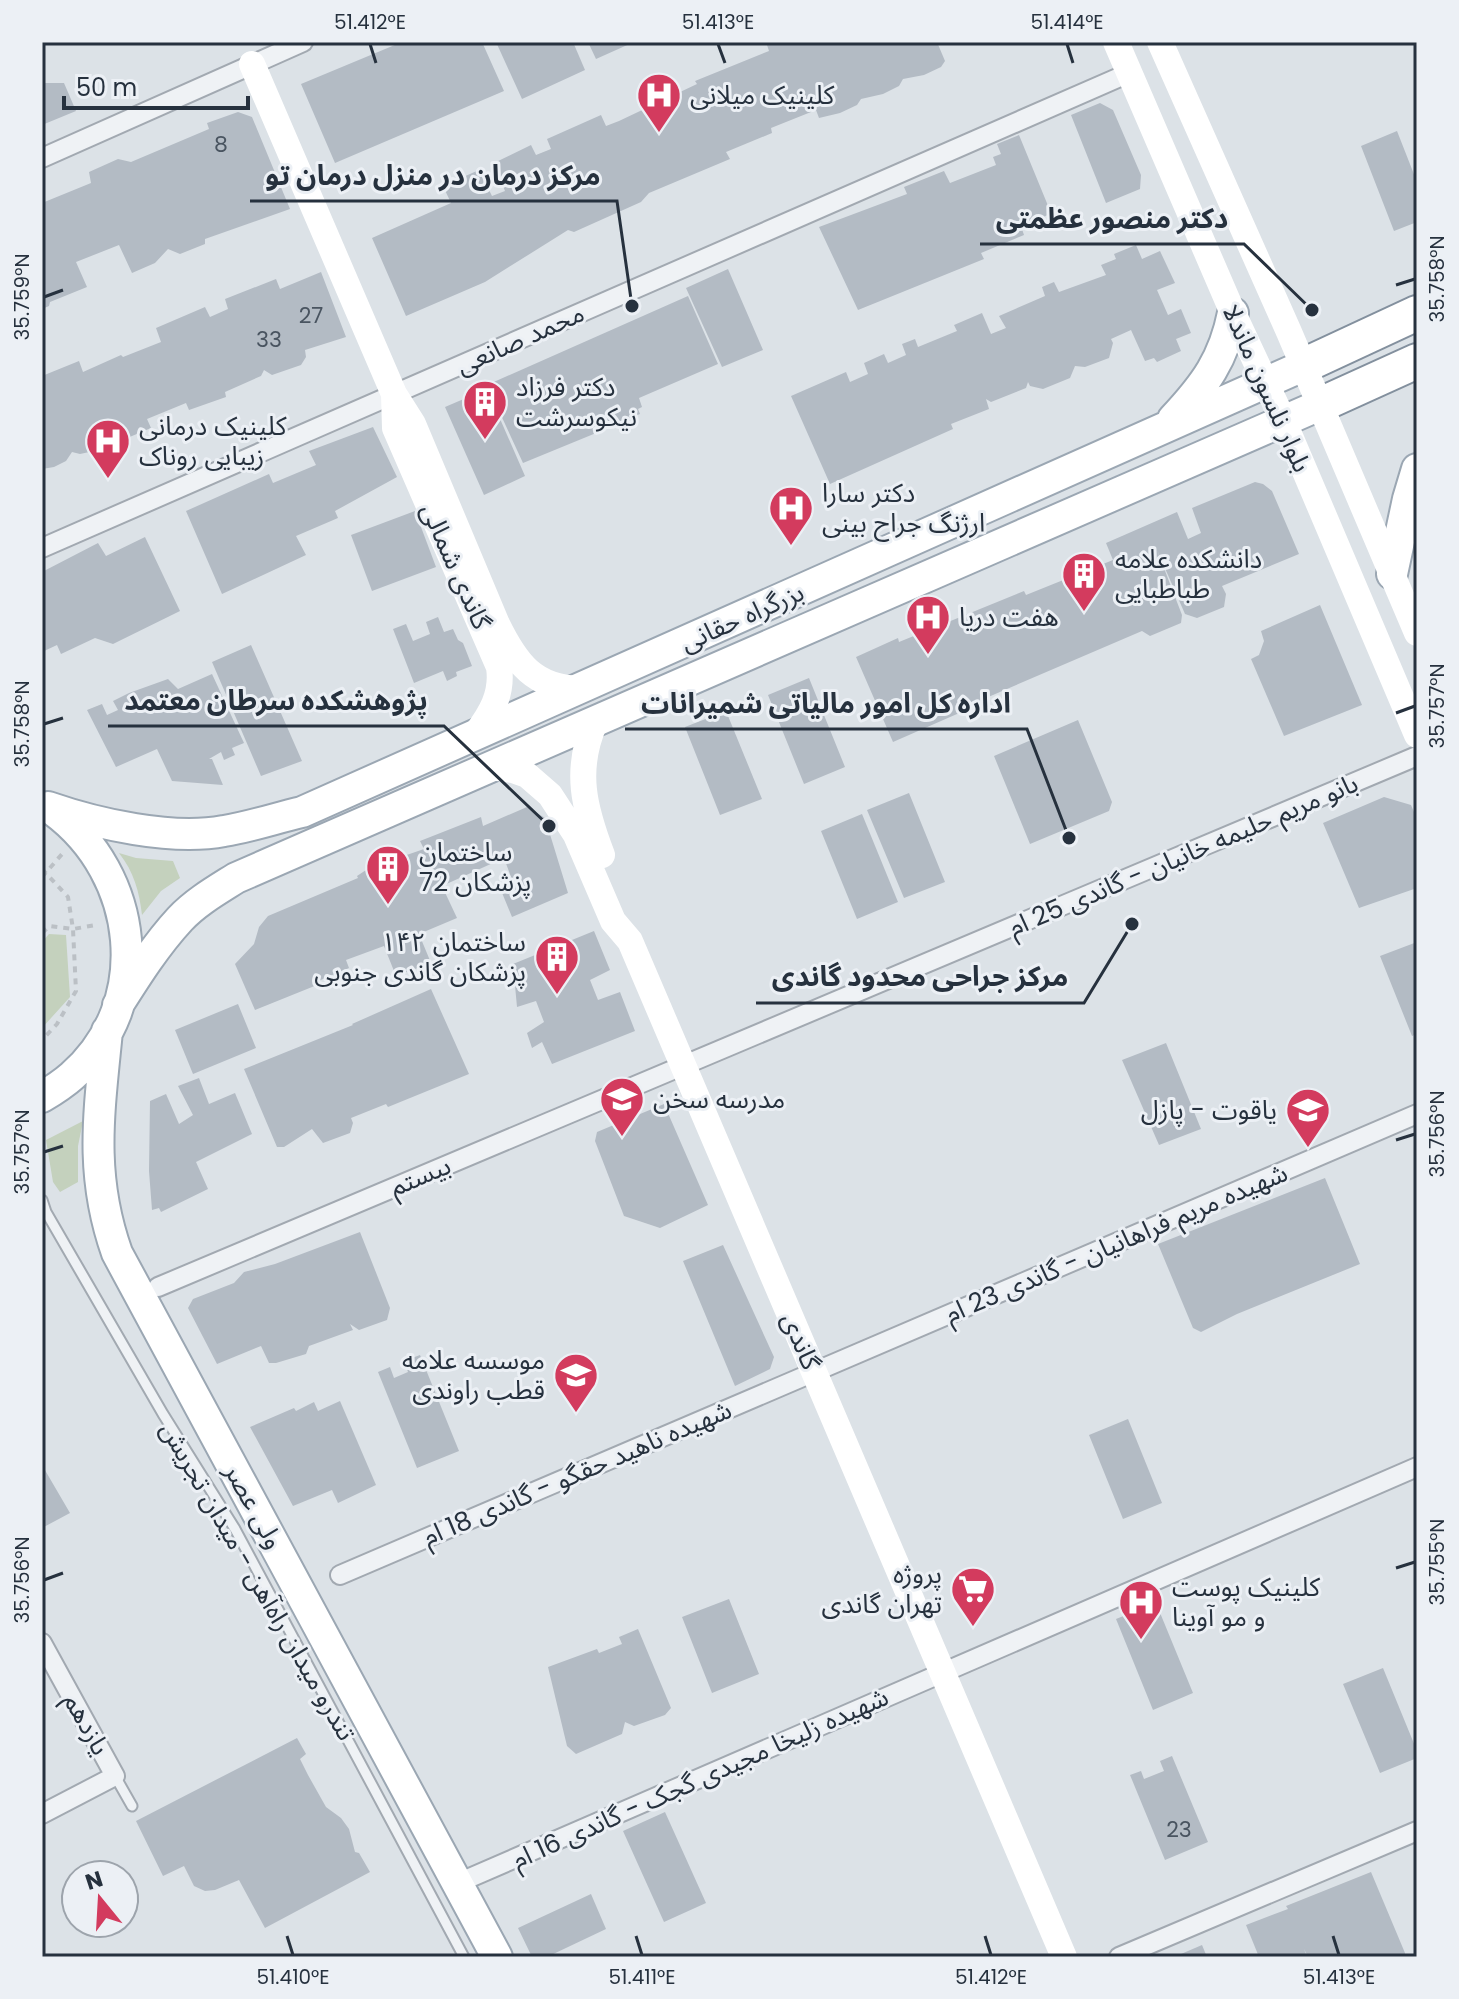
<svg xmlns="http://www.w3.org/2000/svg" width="1459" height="1999" font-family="Poppins,'Noto Sans Arabic',sans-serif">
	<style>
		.green { fill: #c4d1bd }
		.building { fill: #b3bbc4 }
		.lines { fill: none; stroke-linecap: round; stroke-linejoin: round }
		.lane-casing { stroke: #a2a9b1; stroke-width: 13 }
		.street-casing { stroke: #a2a9b1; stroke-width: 22 }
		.primary-casing { stroke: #9ba7b3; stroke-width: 34 }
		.highway-casing { stroke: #83909e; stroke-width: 38 }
		.path { stroke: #bbc0c5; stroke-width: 4; stroke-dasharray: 6 6; stroke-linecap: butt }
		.lane { stroke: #eff2f5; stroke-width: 9 }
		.street { stroke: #eff2f5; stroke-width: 18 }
		.secondary { stroke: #fff; stroke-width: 26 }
		.primary { stroke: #fff; stroke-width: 30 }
		.highway { stroke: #fff; stroke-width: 34 }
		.ticks { fill: none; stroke: #26313e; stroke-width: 3 }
		.labels { text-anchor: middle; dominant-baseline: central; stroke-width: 6; stroke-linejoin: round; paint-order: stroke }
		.number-label { font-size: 22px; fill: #495460 }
		.poi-label { font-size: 26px; fill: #26313e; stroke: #ecf0f5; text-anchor: start }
		.street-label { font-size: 26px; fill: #26313e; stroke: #ecf0f5 }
		.leader { fill: none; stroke: #26313e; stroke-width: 3 }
		.callout-dot { fill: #26313e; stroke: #ecf0f5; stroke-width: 3 }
		.callout-label { font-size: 28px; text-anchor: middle; font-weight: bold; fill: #26313e; stroke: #ecf0f5; stroke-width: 6; stroke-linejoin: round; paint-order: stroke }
		.neatline { fill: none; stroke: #26313e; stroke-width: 3 }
		.ticks-label { font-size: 20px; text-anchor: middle; fill: #26313e }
	</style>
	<rect width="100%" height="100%" fill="#dce2e7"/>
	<path class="green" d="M119 853 136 858 173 861 180 878 161 891 142 915C139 891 134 872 119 853Z
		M49 934 66 935 70 997 42 1028V942Z
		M83 1121 78 1146V1182L60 1192 53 1182 46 1140Z"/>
	<path class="building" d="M402 42H482L504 91 335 163 301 84Z
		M496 42H573L585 70 522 99Z
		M588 42H634L596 59Z
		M766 42H937L945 61 941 67 924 75 903 79 899 86 883 94 861 99 857 105 840 113 819 118 816 110 771 128 772 133 726 152 730 159 649 193 641 202 574 232 568 230 485 282 406 316 372 238 451 203 443 186 479 170 492 196 505 191 494 163 531 145 536 155 551 149 547 139 601 115 606 126 619 121 697 84 695 81 769 51Z
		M42 83H64L76 111 42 125Z
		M1100 103 1113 110 1141 175 1140 189 1106 203 1071 115Z
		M238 112 252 117 290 209 205 239V244L180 254 168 249 155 263 132 273 119 245 76 262 87 287 50 302 49 306 42 309V203L91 183 89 172 118 159 131 162 209 129 207 123Z
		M1397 131 1417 182V222L1394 231 1361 146Z
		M1019 135 1051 213 1022 229 1024 235 981 253 984 259 858 310 819 227 907 194 904 187 944 171 950 183 996 165 993 157 1001 154 997 144Z
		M1136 245 1142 259 1160 251 1175 283 1157 290 1168 315 1181 309 1191 333 1176 339 1181 351 1157 362 1154 358 1145 361 1131 330 1111 339 1113 343 1109 358 1085 367 1075 366 1070 378 1043 389 1030 386 1028 382 1026 388 991 402 986 399 989 409 951 424 953 429 830 484 791 396 846 372 850 382 868 374 864 363 884 354 888 363 906 355 902 344 915 339 918 347 957 331 954 325 982 313 991 334 1006 328 999 316 1045 296 1042 287 1054 282 1059 292 1106 275 1101 265 1116 259 1114 254Z
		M728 269 763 350 722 367 686 288Z
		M321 272 346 337 305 350 306 357 301 365 272 375 264 370 261 376 225 392 226 397 189 410 186 403 147 419 151 428 113 444 109 435 104 444 94 451 80 454 72 452 66 461 54 467 42 469V376L79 361 83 372 121 355 123 357 161 342 156 328 205 307 210 317 228 309 225 299 276 279 280 289Z
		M688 296 718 364 639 398 642 407 638 409 640 414 617 423 607 422 602 415 594 416 601 431 523 463 487 385Z
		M487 389 525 476 484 495 445 407Z
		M373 427 397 477 335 511 338 518 296 536 306 555 222 594 186 511 269 474 273 483 316 465 309 451Z
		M1255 482 1263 484 1272 491 1299 554 1222 586 1226 594 1224 607 1197 618 1185 614 1157 550 1182 615 1181 623 1150 636 1142 631 972 704 973 707 893 742 856 657 898 638 899 642 1024 591 1026 595 1113 560 1106 543 1177 512 1188 539 1201 533 1192 508Z
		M415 511 436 567 372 591 351 535Z
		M145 537 180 611 113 644 95 638 61 654 57 645 42 652V572L98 543 106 556Z
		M1320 605 1362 705 1284 736 1251 659 1259 655 1264 641 1261 631Z
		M438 617 444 632 453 629 458 640 463 643 472 666 456 672 457 676 447 681 443 671 414 683 393 629 406 624 413 641 430 634 426 622Z
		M251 645 302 761 261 776 212 662Z
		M212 674 244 743 232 748 235 755 224 760 221 752 209 759H212L223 785 172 781 157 749 116 767 87 710 102 704 107 715 118 710 113 701 129 693 168 679 178 689Z
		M809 678 845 767 804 784 768 695Z
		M726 711 762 799 720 815 685 727Z
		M1078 720 1112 802 1109 811 1030 844 994 756Z
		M909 793 945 882 904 898 867 810Z
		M1384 797 1411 805 1417 819V888L1359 908 1323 823Z
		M527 807 545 818 568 893 512 917 498 883 511 877 504 858 442 886 457 918 419 934 431 963 396 976 384 946 346 960 349 968 316 982 317 985 255 1010 235 964 254 944 259 927 268 916 358 878 357 876 369 868 424 849 420 841 481 817 483 826Z
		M862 814 898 902 857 919 821 831Z
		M594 931 610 970 590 980 598 1000 620 992 635 1031 552 1064 542 1042 532 1048 527 1033 544 1022 536 1001 517 1007 513 964Z
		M1417 942V1034L1412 1036 1380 956Z
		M431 989 469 1074 388 1107 386 1104 351 1118 353 1123 350 1133 323 1143 312 1129 284 1147H277L244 1069 353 1025 352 1024Z
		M238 1004 256 1048 193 1074 175 1030Z
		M1166 1043 1201 1129 1159 1145 1122 1060Z
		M199 1078 209 1104 235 1093 252 1134 196 1162 208 1189 161 1212 159 1208 152 1210 149 1171 150 1101 166 1094 179 1124 193 1115 178 1086Z
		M664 1104 708 1205 660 1228 624 1216 595 1141 597 1132Z
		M1325 1178 1360 1264 1237 1314 1201 1332 1193 1328 1158 1244Z
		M360 1232 390 1308 387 1320 359 1330 350 1324 353 1330 309 1346 306 1354 276 1363H269L261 1346 217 1364 188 1308 193 1299 234 1283 244 1272 275 1264Z
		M723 1245 774 1357 770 1369 735 1386 683 1261Z
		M420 1355 459 1451 417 1468 378 1372 390 1367 394 1378 408 1372 404 1361Z
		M340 1401 376 1485 338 1503 332 1490 293 1506 250 1427 294 1408 296 1411 314 1402 318 1411Z
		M1128 1419 1162 1503 1123 1519 1089 1435Z
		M42 1465 70 1513 42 1528Z
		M729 1599 759 1674 712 1693 682 1617Z
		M1156 1603 1193 1693 1153 1710 1116 1619Z
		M638 1629 671 1708 665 1715 634 1726 625 1722 622 1734 576 1754 567 1746 548 1667 597 1649 599 1653 622 1644 619 1637Z
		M1383 1668 1417 1751V1758L1380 1773 1343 1684Z
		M297 1738 306 1754 300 1759 308 1775 326 1807 341 1818 349 1829 355 1852 359 1853 370 1872 265 1928 239 1880 215 1890 205 1891 194 1886 184 1866 163 1876 136 1821Z
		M1172 1756 1208 1842 1165 1860 1130 1775 1141 1771 1144 1779 1164 1771 1160 1761Z
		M665 1812 706 1903 664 1922 623 1831Z
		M1371 1872 1405 1953V1957H1308L1304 1949 1307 1957H1259L1246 1925 1288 1909 1286 1906Z
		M591 1894 606 1929 547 1957H532L518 1928Z
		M1202 1945 1207 1957H1174Z"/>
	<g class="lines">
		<g class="lane-casing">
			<path id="lane" d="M42 1200 46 1212 163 1414 235 1529 464 1957
				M115 1776 132 1806"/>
		</g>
		<g class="street-casing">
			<path id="street" d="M42 158 303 42
				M42 548 1129 73
				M158 1287 1417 756
				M340 1575 1417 1114
				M42 1643 115 1776 42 1814
				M458 1883 1417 1467
				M1119 1957 1417 1831"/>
		</g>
		<g class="primary-casing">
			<path id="primary" d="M1173 419C1205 385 1224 359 1233 313
				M1392 574 1408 499 1417 469
				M48 807C97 824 172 841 224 831 250 827 276 818 302 812L1303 366
				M118 1005C137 975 156 945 180 919 196 902 217 890 236 878L1320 405
				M107 1031C99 1113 89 1174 117 1253L497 1957
				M42 1097C52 1091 63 1084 72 1076 155 1003 139 874 54 811"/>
		</g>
		<g class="highway-casing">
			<path id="highway" d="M1303 366 1417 313
				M1320 405 1417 361"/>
		</g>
		<path class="path" d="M42 869 68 897 73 929 76 991 57 1024 42 1040
			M42 877 63 853
			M42 933 50 926 73 929 96 925"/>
		<use href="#lane" class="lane"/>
		<use href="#street" class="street"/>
		<path class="secondary" d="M1116 42 1233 313 1284 422 1417 735
			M1160 42 1289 332 1417 633
			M252 64 394 394
			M595 722C574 770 584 808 602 855
			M475 735C491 714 503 694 499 667L395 428 394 394 413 424 497 624C516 663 534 688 580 689
			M491 767 513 770 527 775 550 795 576 835 613 921 630 941 1064 1957"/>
		<use href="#primary" class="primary"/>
		<use href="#highway" class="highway"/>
	</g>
	<path class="ticks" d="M370 44 376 63M718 44 725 63M1067 44 1073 63M1396 285 1415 279M44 297 63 290M1396 713 1415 706M44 724 63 718M1396 1140 1415 1134M44 1152 63 1146M1396 1568 1415 1562M44 1580 63 1573M287 1936 293 1955M636 1936 642 1955M985 1936 991 1955M1333 1936 1339 1955"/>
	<defs>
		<g id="hospital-pin" transform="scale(2.3)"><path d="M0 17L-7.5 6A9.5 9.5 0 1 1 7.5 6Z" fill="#d33b5e" stroke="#ecf0f5"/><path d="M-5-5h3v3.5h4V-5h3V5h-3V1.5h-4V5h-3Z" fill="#fff"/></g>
		<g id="building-pin" transform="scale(2.3)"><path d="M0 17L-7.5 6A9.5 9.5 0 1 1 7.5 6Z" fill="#d33b5e" stroke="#ecf0f5"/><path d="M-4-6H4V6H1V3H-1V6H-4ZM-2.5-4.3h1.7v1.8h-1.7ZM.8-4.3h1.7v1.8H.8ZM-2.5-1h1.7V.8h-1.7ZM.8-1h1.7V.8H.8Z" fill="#fff"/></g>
		<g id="school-pin" transform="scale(2.3)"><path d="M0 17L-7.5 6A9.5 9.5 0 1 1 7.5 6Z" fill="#d33b5e" stroke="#ecf0f5"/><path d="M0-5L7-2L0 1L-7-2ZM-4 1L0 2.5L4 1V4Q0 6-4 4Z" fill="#fff"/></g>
		<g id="supermarket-pin" transform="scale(2.3)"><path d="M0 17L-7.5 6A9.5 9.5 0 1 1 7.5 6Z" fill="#d33b5e" stroke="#ecf0f5"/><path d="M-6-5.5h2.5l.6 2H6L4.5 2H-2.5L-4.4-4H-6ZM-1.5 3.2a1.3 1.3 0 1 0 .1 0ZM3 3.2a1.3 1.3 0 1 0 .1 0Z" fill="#fff"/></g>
	</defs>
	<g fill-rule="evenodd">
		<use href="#hospital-pin" x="659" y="95"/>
		<use href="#building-pin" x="485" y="402"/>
		<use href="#hospital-pin" x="108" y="441"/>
		<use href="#hospital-pin" x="791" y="508"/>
		<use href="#building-pin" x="1084" y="574"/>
		<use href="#hospital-pin" x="928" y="617"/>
		<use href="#building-pin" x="388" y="867"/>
		<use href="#building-pin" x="557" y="957"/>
		<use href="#school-pin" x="622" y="1099"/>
		<use href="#school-pin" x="1308" y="1110"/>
		<use href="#school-pin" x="576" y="1375"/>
		<use href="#supermarket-pin" x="973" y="1589"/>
		<use href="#hospital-pin" x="1141" y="1602"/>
	</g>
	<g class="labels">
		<g class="number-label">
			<text x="221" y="144">8</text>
			<text x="311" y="315">27</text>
			<text x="269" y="339">33</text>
			<text x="1179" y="1829">23</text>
		</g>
		<g class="poi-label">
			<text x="690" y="95">کلینیک میلانی</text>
			<text x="516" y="387">دکتر فرزاد<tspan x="516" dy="30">نیکوسرشت</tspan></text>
			<text x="139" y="426">کلینیک درمانی<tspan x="139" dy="30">زیبایی روناک</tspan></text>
			<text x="822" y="493">دکتر سارا<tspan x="822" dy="30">ارژنگ جراح بینی</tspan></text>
			<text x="1115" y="559">دانشکده علامه<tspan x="1115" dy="30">طباطبایی</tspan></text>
			<text x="959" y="617">هفت دریا</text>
			<text x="419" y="852">ساختمان<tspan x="419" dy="30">پزشکان 72</tspan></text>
			<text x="526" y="942" text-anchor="end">ساختمان ۱۴۲<tspan x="526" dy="30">پزشکان گاندی جنوبی</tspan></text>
			<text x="653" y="1099">مدرسه سخن</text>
			<text x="1277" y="1110" text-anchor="end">یاقوت - پازل</text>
			<text x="545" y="1360" text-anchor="end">موسسه علامه<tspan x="545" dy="30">قطب راوندی</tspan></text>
			<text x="942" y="1574" text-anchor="end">پروژه<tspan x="942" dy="30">تهران گاندی</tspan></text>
			<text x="1172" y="1587">کلینیک پوست<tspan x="1172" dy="30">و مو آوینا</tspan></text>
		</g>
		<g class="street-label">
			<text transform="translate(520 339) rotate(-24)">محمد صانعی</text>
			<text transform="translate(1267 388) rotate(66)">بلوار نلسون ماندلا</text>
			<text transform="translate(456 566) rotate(66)">گاندی شمالی</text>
			<text transform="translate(742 617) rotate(-24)">بزرگراه حقانی</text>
			<text transform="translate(1183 855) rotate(-23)">بانو مریم حلیمه خانیان - گاندی 25 ام</text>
			<text transform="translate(420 1176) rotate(-23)">بیستم</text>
			<text transform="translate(1116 1243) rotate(-23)">شهیده مریم فراهانیان - گاندی 23 ام</text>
			<text transform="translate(801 1341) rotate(67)">گاندی</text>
			<text transform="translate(577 1473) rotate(-23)">شهیده ناهید حقگو - گاندی 18 ام</text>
			<text transform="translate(254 1506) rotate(61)">ولی عصر</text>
			<text transform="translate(258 1581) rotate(60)">تندرو میدان راه‌آهن - میدان تجریش</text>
			<text transform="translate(87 1724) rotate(61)">یازدهم</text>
			<text transform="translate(700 1778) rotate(-24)">شهیده زلیخا مجیدی گجک - گاندی 16 ام</text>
		</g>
	</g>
	<path class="leader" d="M632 306L617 201H250M1312 310L1244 244H980M549 826L444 726H108M1069 838L1027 729H625M1132 924L1084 1003H756"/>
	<g class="callout-dot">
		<circle cx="632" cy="306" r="8"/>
		<circle cx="1312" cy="310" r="8"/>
		<circle cx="549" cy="826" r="8"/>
		<circle cx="1069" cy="838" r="8"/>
		<circle cx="1132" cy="924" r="8"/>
	</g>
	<g class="callout-label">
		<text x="433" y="185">مرکز درمان در منزل درمان تو</text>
		<text x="1112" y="228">دکتر منصور عظمتی</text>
		<text x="276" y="710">پژوهشکده سرطان معتمد</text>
		<text x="826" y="713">اداره کل امور مالیاتی شمیرانات</text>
		<text x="920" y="986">مرکز جراحی محدود گاندی</text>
	</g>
	<rect width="1459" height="1999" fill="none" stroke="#ecf0f5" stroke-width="88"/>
	<g transform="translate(100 1899) rotate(342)"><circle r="38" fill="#ecf0f5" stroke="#9da4ac" stroke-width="2"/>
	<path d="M0-6L14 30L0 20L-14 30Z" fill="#d33b5e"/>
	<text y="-12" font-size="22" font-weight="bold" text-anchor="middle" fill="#26313e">N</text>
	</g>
	<path d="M64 96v12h184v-12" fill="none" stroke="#26313e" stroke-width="4"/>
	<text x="76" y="96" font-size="24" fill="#26313e" stroke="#ecf0f5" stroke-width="6" paint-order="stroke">50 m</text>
	<rect x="44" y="44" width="1371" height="1911" class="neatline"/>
	<g class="ticks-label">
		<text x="370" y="29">51.412°E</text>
		<text x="718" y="29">51.413°E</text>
		<text x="1067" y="29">51.414°E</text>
		<text transform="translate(1437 279) rotate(-90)" y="7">35.758°N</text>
		<text transform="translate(22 297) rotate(-90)" y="7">35.759°N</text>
		<text transform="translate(1437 706) rotate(-90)" y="7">35.757°N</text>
		<text transform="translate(22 724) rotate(-90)" y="7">35.758°N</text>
		<text transform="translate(1437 1134) rotate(-90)" y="7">35.756°N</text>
		<text transform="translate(22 1152) rotate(-90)" y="7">35.757°N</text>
		<text transform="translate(1437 1562) rotate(-90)" y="7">35.755°N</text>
		<text transform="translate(22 1580) rotate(-90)" y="7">35.756°N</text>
		<text x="293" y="1984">51.410°E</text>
		<text x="642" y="1984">51.411°E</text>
		<text x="991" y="1984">51.412°E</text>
		<text x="1339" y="1984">51.413°E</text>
	</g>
</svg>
